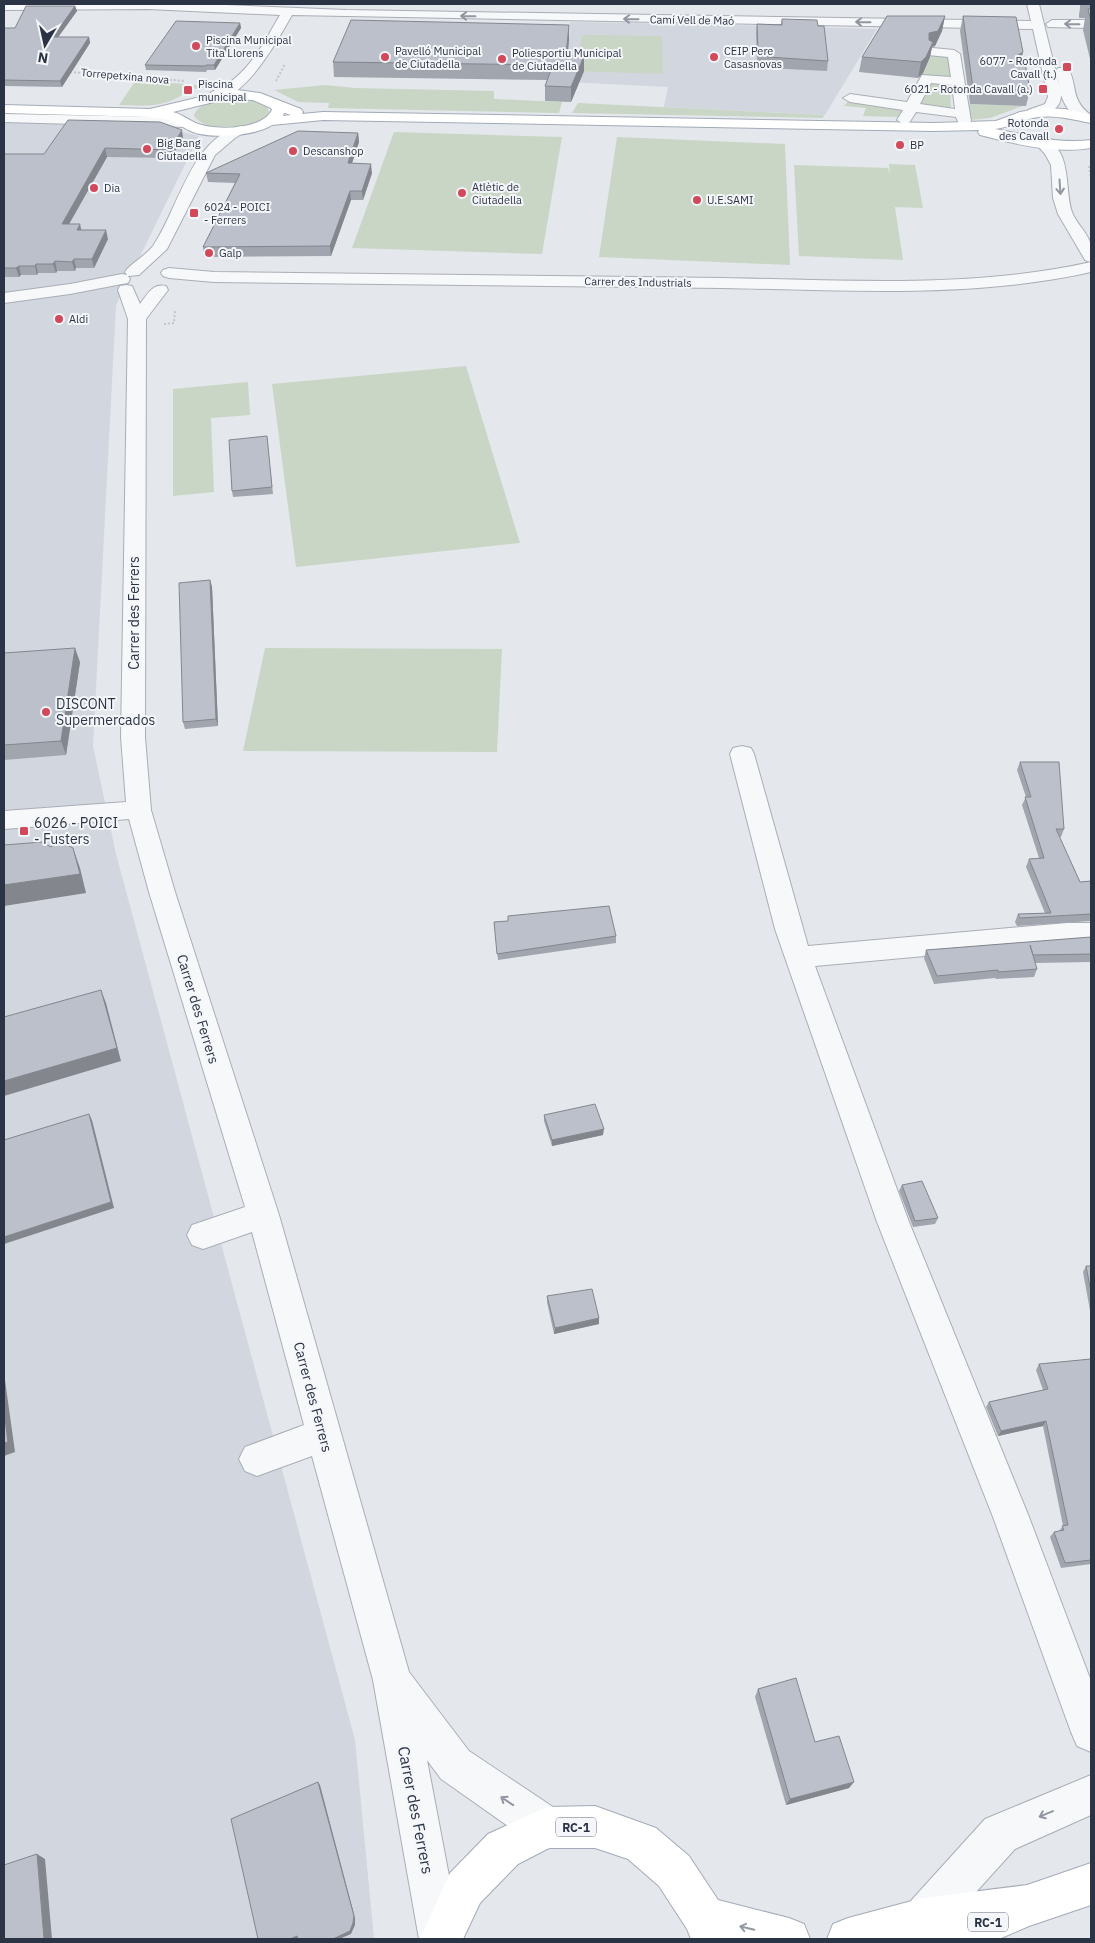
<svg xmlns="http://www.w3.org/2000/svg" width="1095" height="1943" font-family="'IBM Plex Sans',sans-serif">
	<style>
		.built { fill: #d2d6de }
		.green { fill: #c9d6c5 }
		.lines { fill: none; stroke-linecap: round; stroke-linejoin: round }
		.minor-casing { stroke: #a9aeb7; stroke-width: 2 }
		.major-casing { stroke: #a3abb8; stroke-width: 2 }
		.path { stroke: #c2c5cb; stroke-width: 2; stroke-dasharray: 2 2; stroke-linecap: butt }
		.minor { fill: #f7f8fa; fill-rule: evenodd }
		.major { fill: #fff; fill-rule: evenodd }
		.wall { fill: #a1a5ae }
		.shaded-wall { fill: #83868d }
		.building { fill: #bbc0ca; stroke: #83868d }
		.oneway { stroke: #9196a0 }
		.oneway2 { stroke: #959aa2 }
		.poi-dot { fill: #d1495b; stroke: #f4f6f9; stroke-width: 2 }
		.labels { text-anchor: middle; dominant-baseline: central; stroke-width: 4; stroke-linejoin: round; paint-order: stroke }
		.far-street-label { font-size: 11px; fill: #2b3445; stroke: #f4f6f9 }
		.far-poi-label { font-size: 11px; fill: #2b3445; stroke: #f4f6f9; text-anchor: start }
		.shield { fill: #f4f6f9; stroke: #676e7b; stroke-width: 1 }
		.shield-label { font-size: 12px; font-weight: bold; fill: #2b3445 }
		.street-label { font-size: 14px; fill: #2b3445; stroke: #f4f6f9 }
		.poi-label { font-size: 14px; fill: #2b3445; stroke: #f4f6f9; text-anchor: start }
		.near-street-label { font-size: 16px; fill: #2b3445; stroke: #f4f6f9 }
	</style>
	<rect width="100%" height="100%" fill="#e4e7ec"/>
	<path class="built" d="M570 22 696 24 877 29 825 115 664 107 668 87 566 82Z
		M4 115 144 117 162 127 199 136 116 305 93 746 116 854 355 1740 374 1939H4Z"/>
	<path class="green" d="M582 35 662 36 663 74 577 71Z
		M932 54 949 56 953 79 922 74Z
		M136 80 208 86C199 89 191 88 182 92L185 93C164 108 144 106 119 105Z
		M932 80 950 82 951 108 919 104Z
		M325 85 355 88 494 91V99L562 102 559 113 328 108 329 103 298 102 274 90Z
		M232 99C244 99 265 98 269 112 259 131 206 134 194 116 198 101 219 100 232 99Z
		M849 100 904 108 899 117 863 116 866 108 844 106Z
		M578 103 824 115 823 118 572 113Z
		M968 104 1023 106 990 118 969 120Z
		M394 132 562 137 542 254 352 248Z
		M617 137 785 144 790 265 599 257Z
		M889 164 915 165 923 208 895 207 903 260 799 256 794 165 888 168 890 175Z
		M466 366 520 543 296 567 272 384Z
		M248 382 250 415 211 418 214 492 173 496V389Z
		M265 648 502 649 497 752 243 751Z"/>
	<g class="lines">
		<g class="minor-casing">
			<path id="minor" d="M4 4H201L346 10 1031 21 1027 4H1039L1060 89 1056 71 1058 68H1068C1078 86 1070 100 1091 115V121C1077 125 1065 107 1061 95 1061 111 1046 114 1033 117L1026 113 1028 110 1045 104 1048 97 1033 29 292 15C279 38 242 107 209 99L207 96C213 89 226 86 234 79 255 62 267 37 280 15L148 9 4 10Z
				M1052 20H1091V28L1048 27 1046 24Z
				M933 48 954 50 960 54 971 121 969 124H959L956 117 916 112 909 123 904 124 897 120 903 110 850 102 843 98 850 94 907 102 922 75 951 77 948 57 928 55 927 52 928 49ZM931 83 952 85 955 109 920 104Z
				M4 114 159 117 186 119 193 123 186 127 4 122Z
				M241 126 246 127 248 130 235 138 215 155 167 249 139 275 128 276 130 279 128 283 122 284 70 294 4 303V293L70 284 122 274 127 275 125 272 127 269C135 261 147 254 153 246 179 208 191 138 241 126Z
				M1043 140C1073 147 1064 190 1072 212 1076 223 1086 231 1090 242 1093 247 1091 256 1091 262L1085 260 1058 214 1053 198 1051 165 1045 154 1036 144 1038 141Z
				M1091 262V272C971 299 844 290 722 288 552 286 383 284 214 282L169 278 163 276 161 273 163 270 169 268 214 272C383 274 552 276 722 278 844 280 971 289 1091 262Z
				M126 285 132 286 140 304C147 295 152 283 166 286L168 290 146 319 145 737 151 810 175 892 279 1215 409 1672 469 1751 562 1813 568 1828 562 1843 547 1849 532 1843 441 1779 427 1760 461 1939H419L373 1680 312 1456 257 1476 245 1471 239 1459 245 1447 304 1425 252 1232 203 1249 192 1245 187 1235 192 1225 245 1207 149 892 129 819 4 829V811L126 802 121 737 128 319 118 290 120 286Z
				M742 746 751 748 754 754 808 946 1067 923H1091V943H1067L815 966 909 1222 1029 1517 1091 1681V1752L1077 1746 1071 1732 993 1517 877 1222 775 929 730 754 733 748Z
				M1091 1775V1815L1015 1849 938 1934 925 1939 908 1934 902 1919 908 1904 985 1819Z"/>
		</g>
		<g class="major-casing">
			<path id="major" d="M237 90 260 93 301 109 303 112 302 114 323 112 934 123 996 121 1020 112 1043 108 1065 109 1091 115V123C1070 119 1050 113 1029 119 1018 121 1007 128 995 129 1028 135 1058 144 1091 140V148C1055 154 1015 144 980 135L978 132 979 130 934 131 323 120 272 125C255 136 212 139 193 132 185 129 179 124 172 121 165 118 156 118 149 117L4 113V105L150 109 213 94ZM237 99 253 100 271 108 272 110C261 130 221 130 202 125 192 123 184 115 173 112L214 102ZM284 113H285L291 115 283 116Z
				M595 1806 656 1828 689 1856 718 1900 789 1918 804 1924 810 1939H691L687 1929 659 1886 628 1859 595 1848H549L518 1864 480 1903 463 1939H420L450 1873 488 1834 547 1807Z
				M1091 1863V1905L1029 1926 999 1939H827L833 1924 848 1918 923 1898 1027 1885Z"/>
		</g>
		<path class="path" d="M70 72 185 81
			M276 81 285 64
			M1089 166 1091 178
			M164 324 174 323 175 310"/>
		<use href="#minor" class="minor"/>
		<use href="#major" class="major"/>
	</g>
	<path class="wall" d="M1080 4H1091V63L1083 30 1085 18H1079V15L1080 8Z
		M75 6 77 11 58 37H89L90 43 62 87 4 86V28H15Z
		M945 16 942 31 935 46 932 47 930 57 923 73 918 78 859 72 862 57Z
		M963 16 1023 52 1020 62 1030 90 1026 106 970 104 960 31Z
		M782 19 828 61 827 71 766 68V61H757L756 34 757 24H781Z
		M240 23 241 28 215 70H207L206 72 146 70 145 65Z
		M569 39 568 55 584 56V71L571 102 545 101V86L547 80 334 77 333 62Z
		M358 133 359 142 352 163 372 173 363 200H351L331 256 204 257 203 247 235 183 208 182 206 173Z
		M183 138 171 158 107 157 69 224 82 230 108 239 94 268H76L75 271H57L56 273H38L37 275H21L19 277H4V154H44Z
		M267 436 273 494 233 497 232 491Z
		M210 580 212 587 218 726 185 729 183 722Z
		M4 653 80 662 66 755 4 760Z
		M1020 762 1064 829 1061 837H1059L1080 882 1091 881V921L1017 926 1015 922 1018 914 1045 913 1026 867 1029 859 1039 858 1022 805 1026 797 1017 770Z
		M494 922 616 936V943L498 960Z
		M1091 937V962L1035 963 1037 969 1034 977 996 979 995 978 934 984 924 958 926 950Z
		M544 1115 603 1135 552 1146 544 1121Z
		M902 1185 938 1218 935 1224 913 1227 899 1191Z
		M1086 1266H1091V1316L1083 1272Z
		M547 1296 599 1318V1324L554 1334 547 1302Z
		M1091 1359V1564L1061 1568 1050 1537 1054 1532 1059 1531 1063 1526 1043 1426 998 1436 986 1407 989 1402 1043 1390 1036 1370 1039 1364Z
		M758 1689 815 1742 849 1788 786 1805 755 1697Z"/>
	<path class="shaded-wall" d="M75 6 77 11 54 43 53 37Z
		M945 16 942 31 935 46 932 47 930 57 923 73 918 78 921 62 926 48 929 33Z
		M240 23 241 28 215 70 214 65Z
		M569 25V39L566 70V55Z
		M89 37 90 43 62 87 60 81Z
		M1023 52 1019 67 1015 57Z
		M584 56V71L571 102V87Z
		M182 130 183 138 171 158 170 150Z
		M358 133 359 142 349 172 348 163Z
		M105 148 107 157 64 233 62 224Z
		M371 164 372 173 363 200 362 191Z
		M350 191 351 200 331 256 330 246Z
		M80 224 82 233 77 230Z
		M106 230 108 239 94 268 92 259Z
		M74 259 76 268 75 271 72 262Z
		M55 261 57 271 56 273 53 264Z
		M36 264 38 273 37 275 35 266Z
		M19 266 21 275 19 277 16 268Z
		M210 580 212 587 218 726 216 719Z
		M75 648 80 662 66 755 61 741Z
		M73 848 80 868 86 893 4 906V885Z
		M101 990 106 1003 121 1061 4 1096V1081Z
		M89 1114 92 1120 114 1208 4 1244V1237Z
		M604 1129 603 1135 552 1146V1140Z
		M599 1318V1324L554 1334 555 1328Z
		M4 1373 15 1452 4 1456Z
		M1046 1421 1043 1426 998 1436 1001 1431Z
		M318 1782 320 1785 355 1918V1925L351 1934 339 1939H333Z
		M854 1782 849 1788 786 1805 790 1799Z
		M37 1854 45 1859 52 1939H44Z
		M297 1936 299 1938 297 1939H290Z"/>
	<path class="building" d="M26 6H75L53 37H89L60 81 4 80V28H15Z
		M1088 9H1091V22Z
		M887 16H945L938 31 929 33V40L933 42 926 57 921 62 862 57Z
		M963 16 1016 17 1023 52 1015 57 1018 62 1025 63 1030 90 973 88Z
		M782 19 817 20 818 26H824L828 61 768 57 767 51 758 50 757 24 782 25Z
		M351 20 569 25 566 55 584 56 571 87 545 86 553 65 333 62Z
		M176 21 240 23 214 65H206L205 66 145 65Z
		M68 120 160 122 182 130 170 150 105 148 62 224H80L77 230H106L92 259H74L72 262 55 261 53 264H36L35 266H19L16 268H4V154H44Z
		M298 131 358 133 348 163 371 164 362 191H350L330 246 203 247 240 174 206 173Z
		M267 436 272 487 232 491 229 440Z
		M210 580 216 719 183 722 179 583Z
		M75 648 61 741 4 745V653Z
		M1020 762H1059L1064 829H1056L1080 882 1091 881V914L1020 918 1018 914 1051 913 1029 859 1044 858 1025 797H1031Z
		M59 841 73 848 80 874 4 885V845L42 842 51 847Z
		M609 906 616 936 497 954 494 922 508 921V916Z
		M1091 937V954L1033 955 1030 945 1037 969 998 972V970L937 976 926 950Z
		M101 990 117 1048 4 1081V1017Z
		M595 1104 604 1129 552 1140 544 1115Z
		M89 1114 111 1202 4 1237V1140Z
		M922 1181 938 1218 915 1221 902 1185Z
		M1086 1266H1091V1292Z
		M592 1289 599 1318 555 1328 547 1296Z
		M1091 1359V1560L1065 1563 1054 1532 1064 1530 1062 1526 1068 1525 1046 1421 1001 1431 989 1402 1048 1389 1039 1364Z
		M4 1411 8 1442 4 1443Z
		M796 1678 815 1742 839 1736 854 1782 790 1799 758 1689Z
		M318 1782 354 1916 353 1923 350 1931 333 1939H298L297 1936 290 1939H258L231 1819Z
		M37 1854 44 1939H4V1865Z"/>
	<defs><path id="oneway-shaft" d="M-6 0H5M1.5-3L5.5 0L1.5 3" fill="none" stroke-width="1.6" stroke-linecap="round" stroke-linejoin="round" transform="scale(1.25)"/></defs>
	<g class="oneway">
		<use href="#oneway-shaft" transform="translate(468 16) rotate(-179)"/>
		<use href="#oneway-shaft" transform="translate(631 19) rotate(-179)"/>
		<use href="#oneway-shaft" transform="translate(863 22) rotate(-179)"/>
		<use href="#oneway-shaft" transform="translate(1072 24) rotate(-179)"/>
		<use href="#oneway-shaft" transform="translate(1060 187) rotate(86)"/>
		<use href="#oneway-shaft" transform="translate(507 1801) rotate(-146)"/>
		<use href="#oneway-shaft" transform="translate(1046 1814) rotate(157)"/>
	</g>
	<use class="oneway2" href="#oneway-shaft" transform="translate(747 1928) rotate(-166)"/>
	<g class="poi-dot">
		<circle cx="196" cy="46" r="5"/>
		<circle cx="385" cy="57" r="5"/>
		<circle cx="714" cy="57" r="5"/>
		<circle cx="502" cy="59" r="5"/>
		<rect x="1062" y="62" width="10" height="10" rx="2.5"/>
		<rect x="1038" y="84" width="10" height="10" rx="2.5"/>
		<rect x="183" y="85" width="10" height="10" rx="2.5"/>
		<circle cx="1059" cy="129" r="5"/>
		<circle cx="900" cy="145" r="5"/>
		<circle cx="147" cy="149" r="5"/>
		<circle cx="293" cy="151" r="5"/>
		<circle cx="94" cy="188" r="5"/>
		<circle cx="462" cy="193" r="5"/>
		<circle cx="697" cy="200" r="5"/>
		<rect x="189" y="208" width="10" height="10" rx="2.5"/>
		<circle cx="209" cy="253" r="5"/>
		<circle cx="59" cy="319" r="5"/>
		<circle cx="46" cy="712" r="5"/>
		<rect x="19" y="826" width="10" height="10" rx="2.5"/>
	</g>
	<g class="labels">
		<g class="far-street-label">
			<text transform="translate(692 20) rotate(1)">Camí Vell de Maó</text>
			<text transform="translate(125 76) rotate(5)">Torrepetxina nova</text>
			<text transform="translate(638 282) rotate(1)">Carrer des Industrials</text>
		</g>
		<g class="far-poi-label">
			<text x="206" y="40">Piscina Municipal<tspan x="206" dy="13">Tita Llorens</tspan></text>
			<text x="395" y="51">Pavelló Municipal<tspan x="395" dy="13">de Ciutadella</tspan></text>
			<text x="724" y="51">CEIP Pere<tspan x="724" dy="13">Casasnovas</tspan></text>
			<text x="512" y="53">Poliesportiu Municipal<tspan x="512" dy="13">de Ciutadella</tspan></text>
			<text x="1057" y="61" text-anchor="end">6077 - Rotonda<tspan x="1057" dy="13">Cavall (t.)</tspan></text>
			<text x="198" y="84">Piscina<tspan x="198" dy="13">municipal</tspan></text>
			<text x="1033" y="89" text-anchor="end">6021 - Rotonda Cavall (a.)</text>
			<text x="1049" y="123" text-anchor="end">Rotonda<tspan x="1049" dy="13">des Cavall</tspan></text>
			<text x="157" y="143">Big Bang<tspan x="157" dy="13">Ciutadella</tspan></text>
			<text x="910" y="145">BP</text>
			<text x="303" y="151">Descanshop</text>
			<text x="472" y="187">Atlètic de<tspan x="472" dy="13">Ciutadella</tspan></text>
			<text x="104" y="188">Dia</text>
			<text x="707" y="200">U.E.SAMI</text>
			<text x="204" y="207">6024 - POICI<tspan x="204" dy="13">- Ferrers</tspan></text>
			<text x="219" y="253">Galp</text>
			<text x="69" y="319">Aldi</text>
		</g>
		<g class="shield">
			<rect x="556" y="1817.5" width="40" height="19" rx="4"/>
			<rect x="968" y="1912.5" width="40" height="19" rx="4"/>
		</g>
		<g class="shield-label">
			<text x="576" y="1827">RC-1</text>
			<text x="988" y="1922">RC-1</text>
		</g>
		<g class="street-label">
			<text transform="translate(134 613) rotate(-90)">Carrer des Ferrers</text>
			<text transform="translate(198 1009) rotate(73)">Carrer des Ferrers</text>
			<text transform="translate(313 1397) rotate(75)">Carrer des Ferrers</text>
		</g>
		<g class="poi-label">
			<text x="56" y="704">DISCONT<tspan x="56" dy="16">Supermercados</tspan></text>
			<text x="34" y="823">6026 - POICI<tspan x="34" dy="16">- Fusters</tspan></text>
		</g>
		<g class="near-street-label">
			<text transform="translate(416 1810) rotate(79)">Carrer des Ferrers</text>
		</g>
	</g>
	<rect width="1095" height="1943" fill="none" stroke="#2b3445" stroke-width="10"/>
	<g transform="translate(45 45) rotate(189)" stroke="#f4f6f9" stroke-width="4" paint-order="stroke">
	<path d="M0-4L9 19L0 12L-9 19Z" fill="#2b3445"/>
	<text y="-8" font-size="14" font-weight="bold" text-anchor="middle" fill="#2b3445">N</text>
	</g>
</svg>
